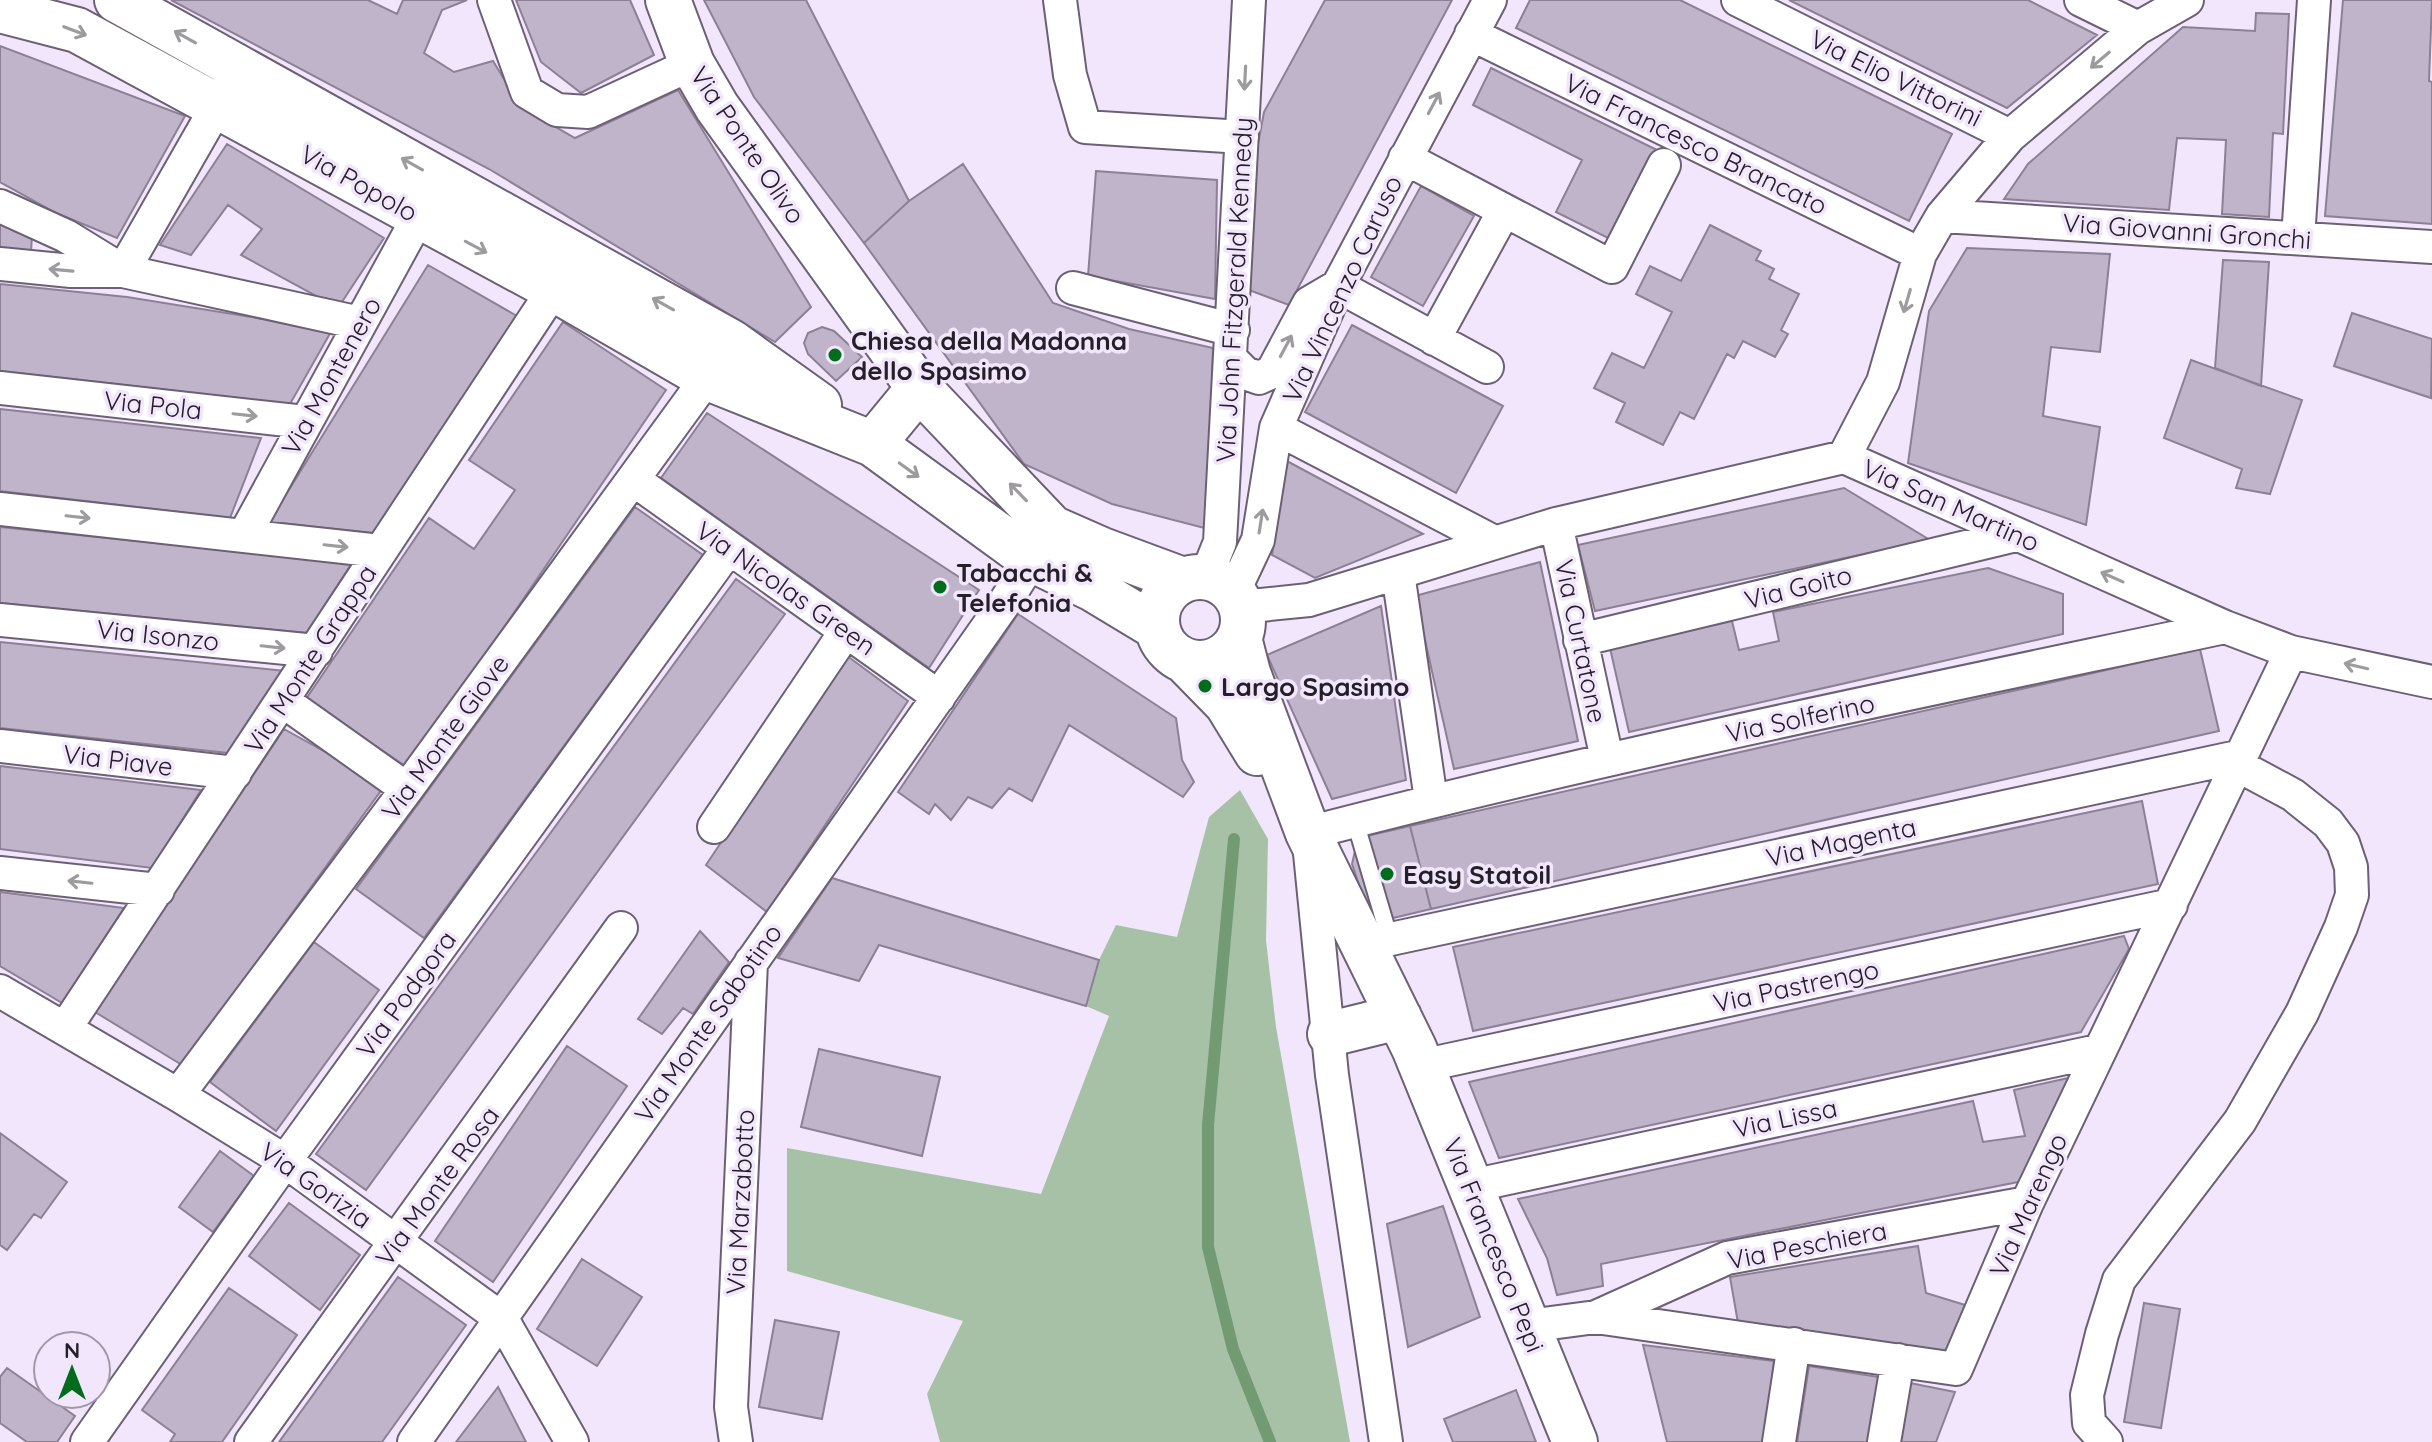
<svg xmlns="http://www.w3.org/2000/svg" width="2432" height="1442" font-family="Quicksand,sans-serif">
	<style>
		.green { fill: #a7c1a7 }
		.lines { fill: none; stroke-linecap: round; stroke-linejoin: round }
		.stream { stroke: #729b73; stroke-width: 12 }
		.building { fill: #c0b4ca; stroke: #8b8094; stroke-width: 2 }
		.lane-casing { stroke: #6c6174; stroke-width: 20 }
		.street-casing { stroke: #6c6174; stroke-width: 36 }
		.secondary-casing { stroke: #6c6174; stroke-width: 48 }
		.lane { stroke: #fff; stroke-width: 16 }
		.street { stroke: #fff; stroke-width: 32 }
		.secondary { stroke: #fff; stroke-width: 44 }
		.oneway { stroke: #9d9b9e }
		.poi-dot { fill: #016c1c; stroke: #f2e6fc; stroke-width: 3 }
		.labels { text-anchor: middle; dominant-baseline: central; stroke-width: 7; stroke-linejoin: round; paint-order: stroke }
		.street-label { font-size: 26px; fill: #252028; stroke: #f2e6fc }
		.poi-label { font-size: 26px; font-weight: bold; fill: #252028; stroke: #f2e6fc; text-anchor: start }
	</style>
	<rect width="100%" height="100%" fill="#f2e6fc"/>
	<path class="green" d="M1240 790 1268 839 1266 940 1276 1027 1350 1442H940L927 1394 963 1321 787 1271V1148L1041 1194 1109 1016 1086 1006 1099 960 1116 925 1177 937 1209 817Z"/>
	<g class="lines">
		<path class="stream" d="M1234 839 1208 1125V1247L1233 1349 1270 1442"/>
	</g>
	<path class="building" d="M171 0H368L397 14 403 0H467L442 10 424 53 454 72 493 61 521 107 575 138 678 90 811 307 775 342 489 169Z
		M516 0H630L654 55 581 93 541 62Z
		M704 0H806L909 201 864 243 754 97Z
		M1325 0H1452L1289 305 1249 290 1258 144 1264 112Z
		M1530 0H1680L1952 134 1909 221 1516 28Z
		M1789 0H2028L2097 35 2007 108Z
		M2343 0H2432L2429 81 2432 82V224L2325 216Z
		M2256 13 2289 14 2283 134 2273 133 2269 217 2222 214 2226 140 2177 138 2169 210 2004 199 2028 164 2183 27 2255 31Z
		M0 46 185 116 117 238 56 213 0 182Z
		M1491 68 1663 153 1618 243 1556 212 1582 160 1473 105Z
		M227 144 384 238 338 308 241 255 262 229 228 205 191 255 160 245Z
		M963 164 1053 303 1129 329 1213 348 1208 529 1112 504 1024 464 864 243 909 201Z
		M1096 171 1217 180 1215 299 1088 276Z
		M1421 186 1474 216 1423 306 1371 277Z
		M0 223 32 235 31 252 0 249Z
		M1710 225 1761 251 1756 260 1774 269 1769 279 1799 294 1781 330 1788 334 1775 357 1743 341 1734 358 1727 354 1694 419 1680 412 1663 445 1616 422 1625 403 1594 388 1612 353 1644 368 1672 312 1636 294 1650 266 1681 281Z
		M1967 248 2110 254 2100 352 2051 347 2043 416 2100 427 2086 525 1908 463 1929 311Z
		M2223 260 2269 262 2261 386 2215 368Z
		M428 265 517 316 373 533 269 522Z
		M0 284 127 297 332 330 290 404 0 371Z
		M2352 313 2432 339 2431 398 2334 366Z
		M563 322 666 390 408 768 306 699 429 518 474 549 515 490 469 460Z
		M1352 325 1503 406 1456 493 1305 412Z
		M822 327 834 331 862 357 836 381 808 354 804 343 808 333Z
		M2191 360 2302 400 2270 494 2236 488 2242 469 2164 438Z
		M0 409 261 438 230 518 0 491Z
		M707 413 979 590 929 668 661 478Z
		M1285 460 1423 534 1315 578 1272 555Z
		M1844 488 1930 540 1595 611 1578 545Z
		M635 507 703 555 424 938 356 889Z
		M0 527 352 563 307 633 0 603Z
		M1540 562 1578 741 1454 769 1415 596Z
		M1988 568 2063 594V634L1629 732 1610 648 1732 621 1739 650 1779 641 1773 612Z
		M736 579 785 614 366 1190 316 1154Z
		M1381 606 1406 780 1332 799 1267 655Z
		M1018 614 1176 718 1182 760 1194 782 1183 797 1069 725 1032 801 1009 788 992 808 968 797 951 820 935 804 929 814 898 792Z
		M0 642 286 671 228 753 0 728Z
		M2200 649 2219 731 1431 909 1410 826Z
		M846 655 908 701 767 912 706 865Z
		M284 729 385 785 182 1065 95 1012Z
		M0 766 201 790 152 868 0 849Z
		M2142 801 2158 884 1473 1031 1453 947Z
		M1410 826 1431 909 1372 923 1352 864 1358 838Z
		M832 878 1099 960 1086 1006 879 945 859 981 778 958Z
		M0 892 124 908 62 1003 0 966Z
		M700 931 729 962 693 1014 683 1008 662 1034 638 1019Z
		M2124 936 2129 949 2081 1032 1499 1158 1469 1082Z
		M314 942 379 990 276 1131 210 1082Z
		M567 1046 627 1086 493 1282 435 1241Z
		M819 1049 940 1077 922 1156 801 1127Z
		M2073 1077 2023 1181 1601 1264 1603 1286 1557 1295 1547 1258 1518 1199 1973 1101 1983 1142 2025 1136 2014 1090Z
		M0 1133 67 1182 41 1218 34 1214 7 1250 0 1245Z
		M220 1151 254 1176 213 1232 179 1207Z
		M289 1203 360 1255 320 1310 249 1256Z
		M1443 1206 1480 1317 1408 1347 1387 1224Z
		M1918 1246 1926 1293 1965 1305 1950 1355 1738 1323 1730 1277Z
		M582 1259 642 1297 597 1366 537 1329Z
		M398 1277 466 1325 382 1442H279Z
		M229 1288 297 1335 222 1442H170L175 1434 142 1410Z
		M2144 1303 2180 1309 2161 1428 2124 1422Z
		M775 1320 839 1332 822 1419 759 1407Z
		M1643 1345 1774 1361 1764 1442H1667Z
		M1809 1366 1885 1378 1875 1442H1797Z
		M7 1368 75 1416 57 1442H27L0 1423V1377Z
		M1905 1382 1955 1392 1936 1442H1894Z
		M498 1387 526 1442H456Z
		M1516 1390 1536 1442H1453L1444 1419Z"/>
	<g class="lines">
		<g class="lane-casing">
			<path id="lane" d="M1355 821 1390 940"/>
		</g>
		<g class="street-casing">
			<path id="street" d="M494 0 527 92 557 110 588 112 692 64
				M1060 0 1070 75 1085 127 1242 137
				M1738 0 2010 136
				M2081 0 2138 28
				M1471 34 1920 254
				M1405 158 1612 267 1664 165
				M0 206 66 236 123 271
				M1942 216 2432 247
				M2298 238 2314 0
				M0 264 71 271H123L360 323
				M123 271 227 89
				M1073 288 1233 330
				M1434 339 1504 211
				M1232 360 1245 373 1259 378 1272 372 1309 303 1338 286 1487 367
				M0 388 305 422
				M1276 428 1494 542
				M1844 457 1883 382 1920 254 1942 216 2010 136 2138 28 2187 0
				M634 480 939 697
				M0 509 380 551
				M1556 524 1607 759
				M244 536 419 216
				M1398 573 1431 800
				M1206 577 1220 542 1249 0
				M1233 593 1258 540 1276 428 1338 286 1490 0
				M1241 607 1309 600 1556 524 1844 457 2225 627 2291 652 2432 682
				M0 620 316 651
				M1580 640 2016 535
				M283 701 407 789
				M0 746 235 773
				M714 827 846 631
				M0 873 158 890
				M1363 945 2242 756
				M0 991 178 1095 285 1161 502 1319 572 1442
				M66 1027 554 289
				M1421 1066 2171 905
				M178 1095 407 789 720 360
				M1471 1186 2098 1051
				M1596 1317 1727 1258 2027 1203
				M1528 1326 1596 1317 1956 1369 2027 1203 2291 652
				M87 1442 285 1161 729 548
				M251 1442 621 928
				M414 1442 1003 605 1044 541
				M736 1442 731 1407 751 962
				M1386 1442 1332 1075 1308 833C1611 754 1918 692 2225 627
				M1779 1442 1794 1344
				M1884 1442 1898 1360
				M2106 1442 2089 1423 2087 1395 2102 1334 2119 1280 2240 1121 2302 1013 2341 927 2352 895 2351 867 2343 843 2328 823 2293 795 2237 765"/>
		</g>
		<g class="secondary-casing">
			<path id="secondary" d="M117 0 731 342 819 405
				M668 0 692 64 717 107 919 388
				M0 10 77 30 554 289 708 378 873 444
				M1157 620a43 43 0 1 1 86 0a43 43 0 1 1-86 0Z
				M1156 627 1093 589 1031 559 873 444 919 388 1052 528 1102 550 1183 580
				M1239 638 1248 673 1308 833 1414 1048 1575 1442
				M1185 661 1227 704 1257 753
				M1330 1034 1399 1017"/>
		</g>
		<use href="#lane" class="lane"/>
		<use href="#street" class="street"/>
		<use href="#secondary" class="secondary"/>
	</g>
	<defs><path id="oneway-shaft" d="M-6 0H5M1.5-3L5.5 0L1.5 3" fill="none" stroke-width="1.6" stroke-linecap="round" stroke-linejoin="round" transform="scale(2)"/></defs>
	<g class="oneway">
		<use href="#oneway-shaft" transform="translate(75 31) rotate(21)"/>
		<use href="#oneway-shaft" transform="translate(185 37) rotate(-151)"/>
		<use href="#oneway-shaft" transform="translate(2100 60) rotate(140)"/>
		<use href="#oneway-shaft" transform="translate(1245 78) rotate(93)"/>
		<use href="#oneway-shaft" transform="translate(1434 103) rotate(-62)"/>
		<use href="#oneway-shaft" transform="translate(412 164) rotate(-151)"/>
		<use href="#oneway-shaft" transform="translate(476 247) rotate(28)"/>
		<use href="#oneway-shaft" transform="translate(61 270) rotate(-175)"/>
		<use href="#oneway-shaft" transform="translate(1907 301) rotate(106)"/>
		<use href="#oneway-shaft" transform="translate(663 304) rotate(-151)"/>
		<use href="#oneway-shaft" transform="translate(1286 346) rotate(-62)"/>
		<use href="#oneway-shaft" transform="translate(245 415) rotate(6)"/>
		<use href="#oneway-shaft" transform="translate(909 470) rotate(36)"/>
		<use href="#oneway-shaft" transform="translate(1018 492) rotate(-134)"/>
		<use href="#oneway-shaft" transform="translate(78 517) rotate(6)"/>
		<use href="#oneway-shaft" transform="translate(1261 521) rotate(-81)"/>
		<use href="#oneway-shaft" transform="translate(336 546) rotate(6)"/>
		<use href="#oneway-shaft" transform="translate(2112 577) rotate(-156)"/>
		<use href="#oneway-shaft" transform="translate(273 647) rotate(6)"/>
		<use href="#oneway-shaft" transform="translate(2356 666) rotate(-167)"/>
		<use href="#oneway-shaft" transform="translate(80 882) rotate(-174)"/>
	</g>
	<g class="poi-dot">
		<circle cx="835" cy="355" r="8"/>
		<circle cx="940" cy="587" r="8"/>
		<circle cx="1205" cy="686" r="8"/>
		<circle cx="1387" cy="874" r="8"/>
	</g>
	<g class="labels">
		<g class="street-label">
			<text transform="translate(1896 78) rotate(26)">Via Elio Vittorini</text>
			<text transform="translate(1696 144) rotate(26)">Via Francesco Brancato</text>
			<text transform="translate(748 145) rotate(56)">Via Ponte Olivo</text>
			<text transform="translate(359 183) rotate(29)">Via Popolo</text>
			<text transform="translate(2187 231) rotate(4)">Via Giovanni Gronchi</text>
			<text transform="translate(1342 289) rotate(-65)">Via Vincenzo Caruso</text>
			<text transform="translate(1234 290) rotate(-87)">Via John Fitzgerald Kennedy</text>
			<text transform="translate(331 376) rotate(-61)">Via Montenero</text>
			<text transform="translate(153 405) rotate(6)">Via Pola</text>
			<text transform="translate(1951 505) rotate(24)">Via San Martino</text>
			<text transform="translate(1798 587) rotate(-14)">Via Goito</text>
			<text transform="translate(786 588) rotate(35)">Via Nicolas Green</text>
			<text transform="translate(158 635) rotate(6)">Via Isonzo</text>
			<text transform="translate(1581 641) rotate(78)">Via Curtatone</text>
			<text transform="translate(310 659) rotate(-57)">Via Monte Grappa</text>
			<text transform="translate(1800 718) rotate(-12)">Via Solferino</text>
			<text transform="translate(445 737) rotate(-54)">Via Monte Giove</text>
			<text transform="translate(118 760) rotate(7)">Via Piave</text>
			<text transform="translate(1841 842) rotate(-12)">Via Magenta</text>
			<text transform="translate(1796 986) rotate(-12)">Via Pastrengo</text>
			<text transform="translate(406 994) rotate(-54)">Via Podgora</text>
			<text transform="translate(708 1023) rotate(-55)">Via Monte Sabotino</text>
			<text transform="translate(1785 1118) rotate(-12)">Via Lissa</text>
			<text transform="translate(316 1185) rotate(35)">Via Gorizia</text>
			<text transform="translate(437 1186) rotate(-54)">Via Monte Rosa</text>
			<text transform="translate(740 1202) rotate(-87)">Via Marzabotto</text>
			<text transform="translate(2028 1205) rotate(-66)">Via Marengo</text>
			<text transform="translate(1494 1245) rotate(68)">Via Francesco Pepi</text>
			<text transform="translate(1807 1245) rotate(-11)">Via Peschiera</text>
		</g>
		<g class="poi-label">
			<text x="851" y="340">Chiesa della Madonna<tspan x="851" dy="30">dello Spasimo</tspan></text>
			<text x="956" y="572">Tabacchi &amp;<tspan x="956" dy="30">Telefonia</tspan></text>
			<text x="1221" y="686">Largo Spasimo</text>
			<text x="1403" y="874">Easy Statoil</text>
		</g>
	</g>
	<g transform="translate(72 1370)"><circle r="38" fill="#f2e6fc" stroke="#a097a7" stroke-width="2"/>
	<path d="M0-6L14 30L0 20L-14 30Z" fill="#016c1c"/>
	<text y="-12" font-size="22" font-weight="bold" text-anchor="middle" fill="#252028">N</text>
	</g>
</svg>
